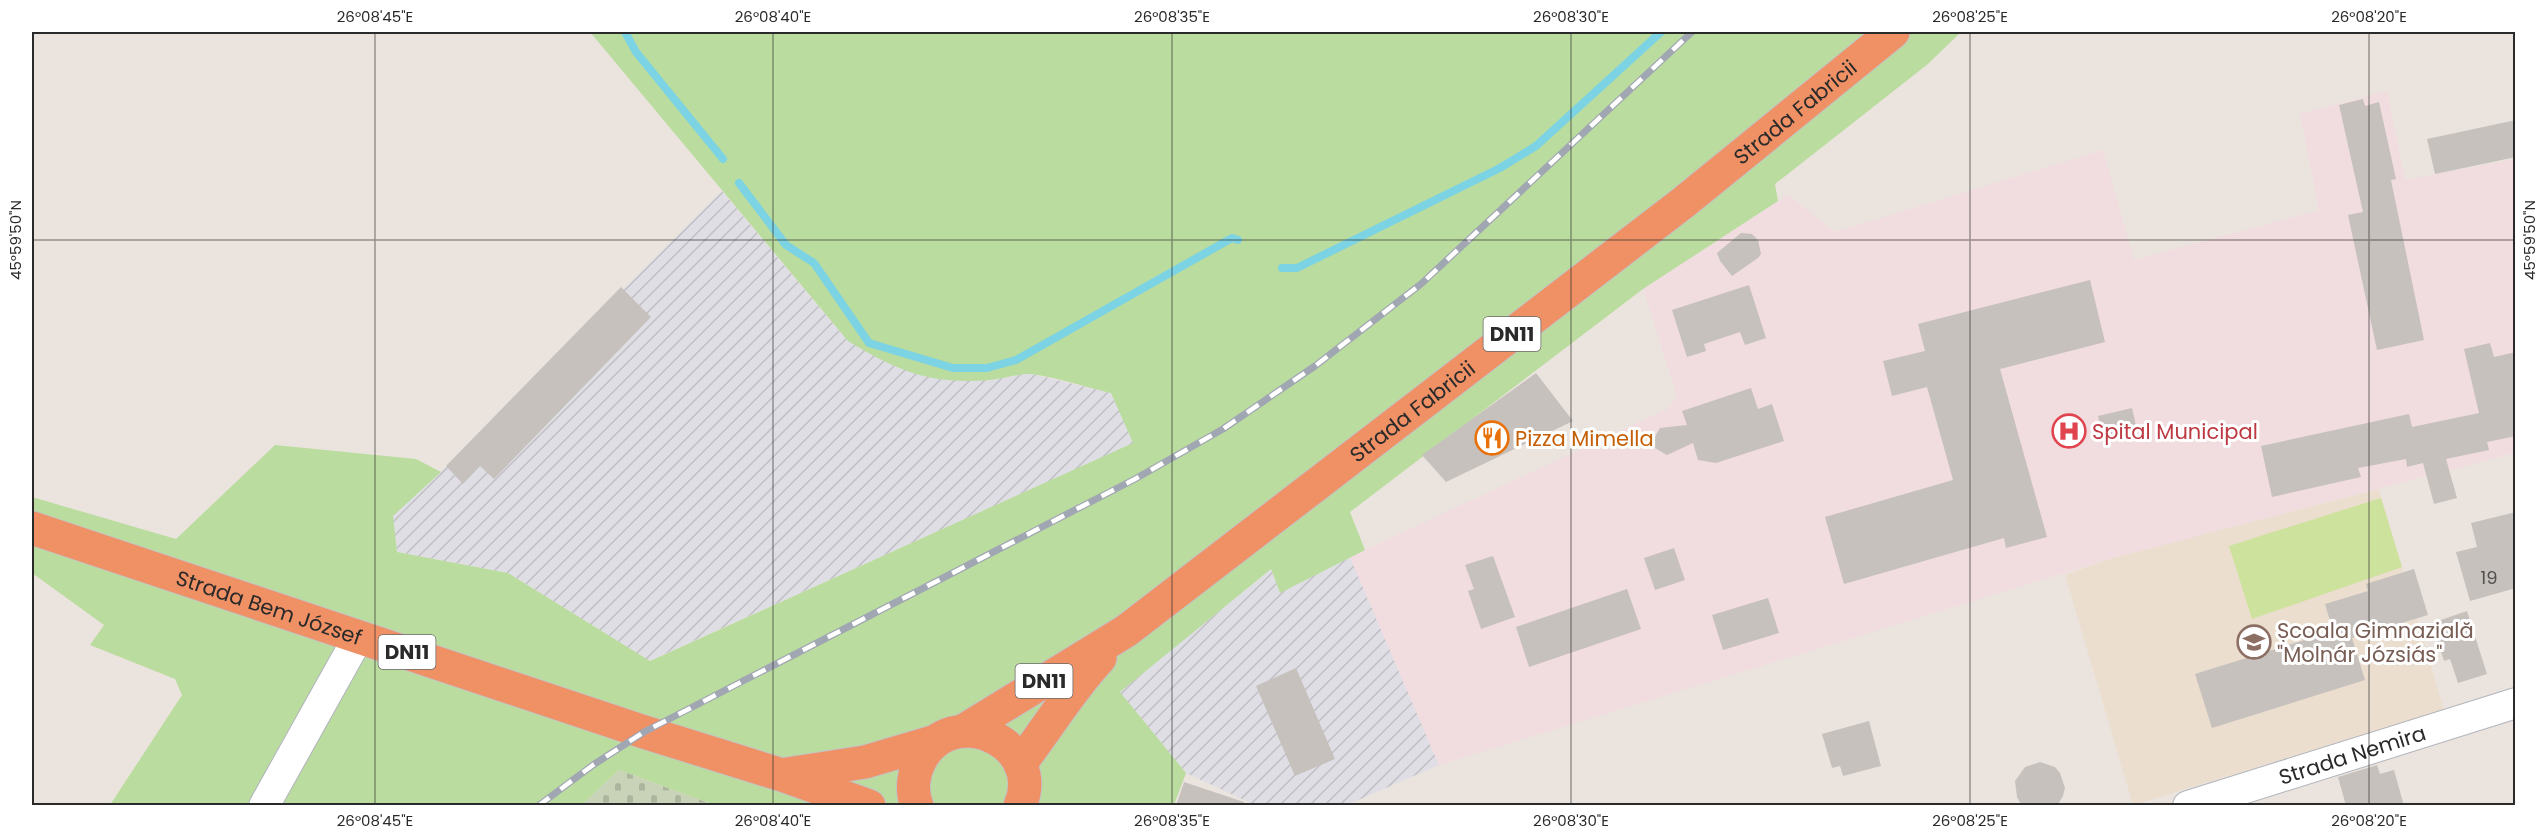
<svg xmlns="http://www.w3.org/2000/svg" width="2547" height="837" font-family="Poppins,sans-serif">
	<style>
		.industrial { fill: url(#industrial-furrows) }
		.education { fill: #ebdecf }
		.medical { fill: #f1dcdf }
		.grass { fill: #bbdc9f }
		.cemetery { fill: url(#cemetery-stones) }
		.pitch { fill: #cde29c }
		.lines { fill: none; stroke-linecap: round; stroke-linejoin: round }
		.stream { stroke: #7bd3e3; stroke-width: 8 }
		.building { fill: #c6c1bd }
		.minor-casing { stroke: #b1b4bc; stroke-width: 32 }
		.highway-casing { stroke: #c3c3c3; stroke-width: 35 }
		.minor { stroke: #fff; stroke-width: 30 }
		.highway { stroke: #ef9065; stroke-width: 33 }
		.rail-casing { stroke: #a1a6b3; stroke-width: 7 }
		.rail { stroke: #fff; stroke-width: 4.5; stroke-dasharray: 14; stroke-linecap: butt }
		.ticks { fill: none; stroke: #2a2a2a; stroke-width: 1.5; stroke-opacity: 0.45 }
		.labels { text-anchor: middle; dominant-baseline: central; stroke-width: 6; stroke-linejoin: round; paint-order: stroke }
		.number-label { font-size: 18px; fill: #51504f }
		.shield { fill: #fff; stroke: #6a6a6a; stroke-width: 1.5 }
		.shield-label { font-size: 20px; font-weight: bold; fill: #2a2a2a }
		.street-label { font-size: 21px; fill: #2a2a2a; stroke: #fff }
		.health-label { font-size: 21px; fill: #be3a42; stroke: #fff; text-anchor: start }
		.food-label { font-size: 21px; fill: #c56008; stroke: #fff; text-anchor: start }
		.education-label { font-size: 21px; fill: #785e54; stroke: #fff; text-anchor: start }
		.neatline { fill: none; stroke: #2a2a2a; stroke-width: 2 }
		.ticks-label { font-size: 15px; text-anchor: middle; fill: #2a2a2a }
	</style>
	<defs>
		<pattern id="industrial-furrows" width="10" height="10" patternUnits="userSpaceOnUse" patternTransform="scale(1.5)"><rect width="10" height="10" fill="#dfdee4"/><path d="M-1 1l2-2M0 10L10 0M9 11l2-2" fill="none" stroke="#c0bfc4"/></pattern>
		<pattern id="cemetery-stones" width="16" height="16" patternUnits="userSpaceOnUse" patternTransform="scale(1.5)"><rect width="16" height="16" fill="#c8d3b7"/><path d="M2 7V4a2 2 0 0 1 4 0v3zM10 15v-3a2 2 0 0 1 4 0v3z" fill="#acb59e"/></pattern>
	</defs>
	<rect width="100%" height="100%" fill="#ebe4de"/>
	<path class="industrial" d="M722 191 848 341 991 380 1028 373 1111 393 1134 443 649 661 508 573 397 552 392 516 441 472Z
		M1350 557 1439 765 1347 805H1255L1186 773 1119 692 1271 569 1280 592Z"/>
	<path class="education" d="M2379 489 2444 710 2133 805 2065 575 2113 558Z"/>
	<path class="medical" d="M2387 91 2405 180 2515 159V453L2113 558 1439 765 1350 557 1669 408 1677 396 1643 289 1788 195 1835 232 2103 150 2134 260 2319 210 2300 114Z"/>
	<path class="grass" d="M590 32H1961L1928 64 1775 184 1778 201 1643 289 1350 512 1365 550 1280 593 1271 569 1120 692 1186 773 1174 805H714L619 770 582 805H110L182 695 175 679 90 645 104 625 32 573V497L176 539 275 445 416 459 441 472 393 516 397 552 508 573 650 661 1133 443 1111 393C1092 389 1043 373 1026 374 1014 375 1002 379 990 380 931 385 897 371 848 341Z"/>
	<path class="cemetery" d="M619 770 714 805H582Z"/>
	<path class="pitch" d="M2381 498 2402 567 2252 619 2229 546Z"/>
	<g class="lines">
		<path class="stream" d="M625 32 636 52 723 159
			M739 183 786 245 814 263 869 343 953 368H987L1016 360 1232 238 1238 240
			M1282 268H1297L1500 168 1536 146 1661 32"/>
	</g>
	<path class="building" d="M2363 99 2365 106 2379 102 2396 179 2391 180 2424 340 2377 350 2348 215 2363 212 2339 105Z
		M2516 120V157L2435 174 2427 139Z
		M1741 233 1752 234 1758 240 1761 254 1758 258 1732 276 1720 261 1717 253Z
		M2090 280 2105 342 2000 369 2047 537 2006 548 2004 538 1844 584 1825 517 1953 480 1927 387 1892 396 1883 361 1925 351 1918 324Z
		M1749 285 1766 338 1745 345 1740 332 1704 344 1706 351 1687 357 1672 310Z
		M621 287 651 317 494 479 480 466 463 484 446 466Z
		M2490 343 2494 357 2516 352V436L2487 442 2489 450 2446 459 2457 498 2434 504 2423 463 2407 467 2406 459 2358 468 2361 477 2272 497 2261 446 2409 414 2412 427 2479 413 2464 349Z
		M1536 373 1573 421 1446 482 1422 455Z
		M1751 388 1758 409 1772 404 1784 441 1716 463 1698 460 1693 443 1667 455 1655 448 1653 440 1660 428 1687 425 1682 411Z
		M2132 408 2137 430 2104 439 2098 416Z
		M2516 512V588L2470 601 2456 552 2477 547 2471 523Z
		M1674 548 1685 580 1655 590 1644 558Z
		M1493 556 1515 617 1481 629 1468 591 1474 589 1465 565Z
		M2414 569 2428 615 2352 638 2365 680 2212 728 2195 674 2333 631 2325 604 2368 591 2366 584Z
		M1627 589 1641 629 1529 667 1516 627Z
		M1768 598 1779 633 1723 650 1712 615Z
		M2467 611 2487 674 2458 683 2450 659 2444 661 2432 623Z
		M1296 668 1335 759 1295 776 1256 686Z
		M1869 721 1881 766 1843 776 1840 766 1832 768 1822 734Z
		M2040 762 2055 767 2060 773 2065 788 2063 796 2057 806H2022L2017 797 2015 781 2025 767Z
		M2377 765 2380 774 2394 770 2404 806H2346L2338 777Z
		M1184 782 1244 802V806H1176Z"/>
	<g class="lines">
		<g class="minor-casing">
			<g id="minor">
				<path d="M264 806 359 636"/>
				<path id="s1" d="M2188 806 2516 703"/>
			</g>
		</g>
		<g class="highway-casing">
			<g id="highway">
				<path id="s2" d="M32 528 644 732 782 775 869 806"/>
				<path id="s3" d="M963 731 1126 631 1684 202 1893 32"/>
				<path d="M1020 764C1047 729 1070 690 1100 658"/>
				<path d="M787 774 865 762 936 741"/>
				<path d="M917 806C911 791 913 774 920 761 951 699 1047 743 1020 806"/>
			</g>
		</g>
		<use href="#minor" class="minor"/>
		<use href="#highway" class="highway"/>
		<g class="rail-casing">
			<path id="rail" d="M538 806 593 765 644 732 1135 479 1223 429 1315 366 1421 284 1692 32"/>
		</g>
		<use href="#rail" class="rail"/>
	</g>
	<path class="ticks" d="M375 32V806M773 32V806M1172 32V806M1571 32V806M1970 32V806M2369 32V806M32 240H2516"/>
	<defs>
		<g id="hospital-ring" transform="scale(1.725)"><circle r="9.5" fill="#fff" stroke="#e0444e" stroke-width="1.5"/><path d="M-5-5h3v3.5h4V-5h3V5h-3V1.5h-4V5h-3Z" fill="#e0444e"/></g>
		<g id="restaurant-ring" transform="scale(1.725)"><circle r="9.5" fill="#fff" stroke="#e8710a" stroke-width="1.5"/><path d="M-5-6h1v4h1v-4h1v4h1v-4h1v5L-1.5 .5V6h-2V.5L-5-1ZM5-6V6H3V1.5H1.5Q1.5-4 5-6Z" fill="#e8710a"/></g>
		<g id="school-ring" transform="scale(1.725)"><circle r="9.5" fill="#fff" stroke="#8d6e63" stroke-width="1.5"/><path d="M0-5L7-2L0 1L-7-2ZM-4 1L0 2.5L4 1V4Q0 6-4 4Z" fill="#8d6e63"/></g>
	</defs>
	<g fill-rule="evenodd">
		<use href="#hospital-ring" x="2069" y="431"/>
		<use href="#restaurant-ring" x="1492" y="438"/>
		<use href="#school-ring" x="2254" y="642"/>
	</g>
	<g class="labels">
		<g class="number-label">
			<text x="2489" y="577">19</text>
		</g>
		<g class="shield">
			<rect x="1483.5" y="317" width="57" height="34" rx="4.5"/>
			<rect x="378.5" y="635" width="57" height="34" rx="4.5"/>
			<rect x="1015.5" y="664" width="57" height="34" rx="4.5"/>
		</g>
		<g class="shield-label">
			<text x="1512" y="334">DN11</text>
			<text x="407" y="652">DN11</text>
			<text x="1044" y="681">DN11</text>
		</g>
		<g class="street-label">
			<text stroke="none"><textPath href="#s3" startOffset="1038">Strada Fabricii</textPath></text>
			<text stroke="none"><textPath href="#s3" startOffset="552">Strada Fabricii</textPath></text>
			<text stroke="none"><textPath href="#s2" startOffset="250">Strada Bem József</textPath></text>
			<text stroke="none"><textPath href="#s1" startOffset="172">Strada Nemira</textPath></text>
		</g>
		<g class="health-label">
			<text x="2092" y="431">Spital Municipal</text>
		</g>
		<g class="food-label">
			<text x="1515" y="438">Pizza Mimella</text>
		</g>
		<g class="education-label">
			<text x="2277" y="630">Școala Gimnazială<tspan x="2277" dy="24">"Molnár Józsiás"</tspan></text>
		</g>
	</g>
	<rect width="2547" height="837" fill="none" stroke="#ffffff" stroke-width="66"/>
	<rect x="33" y="33" width="2481" height="771" class="neatline"/>
	<g class="ticks-label">
		<text x="375" y="22">26°08'45"E</text>
		<text x="773" y="22">26°08'40"E</text>
		<text x="1172" y="22">26°08'35"E</text>
		<text x="1571" y="22">26°08'30"E</text>
		<text x="1970" y="22">26°08'25"E</text>
		<text x="2369" y="22">26°08'20"E</text>
		<text transform="translate(2530 240) rotate(-90)" y="5">45°59'50"N</text>
		<text transform="translate(16 240) rotate(-90)" y="5">45°59'50"N</text>
		<text x="375" y="826">26°08'45"E</text>
		<text x="773" y="826">26°08'40"E</text>
		<text x="1172" y="826">26°08'35"E</text>
		<text x="1571" y="826">26°08'30"E</text>
		<text x="1970" y="826">26°08'25"E</text>
		<text x="2369" y="826">26°08'20"E</text>
	</g>
</svg>
